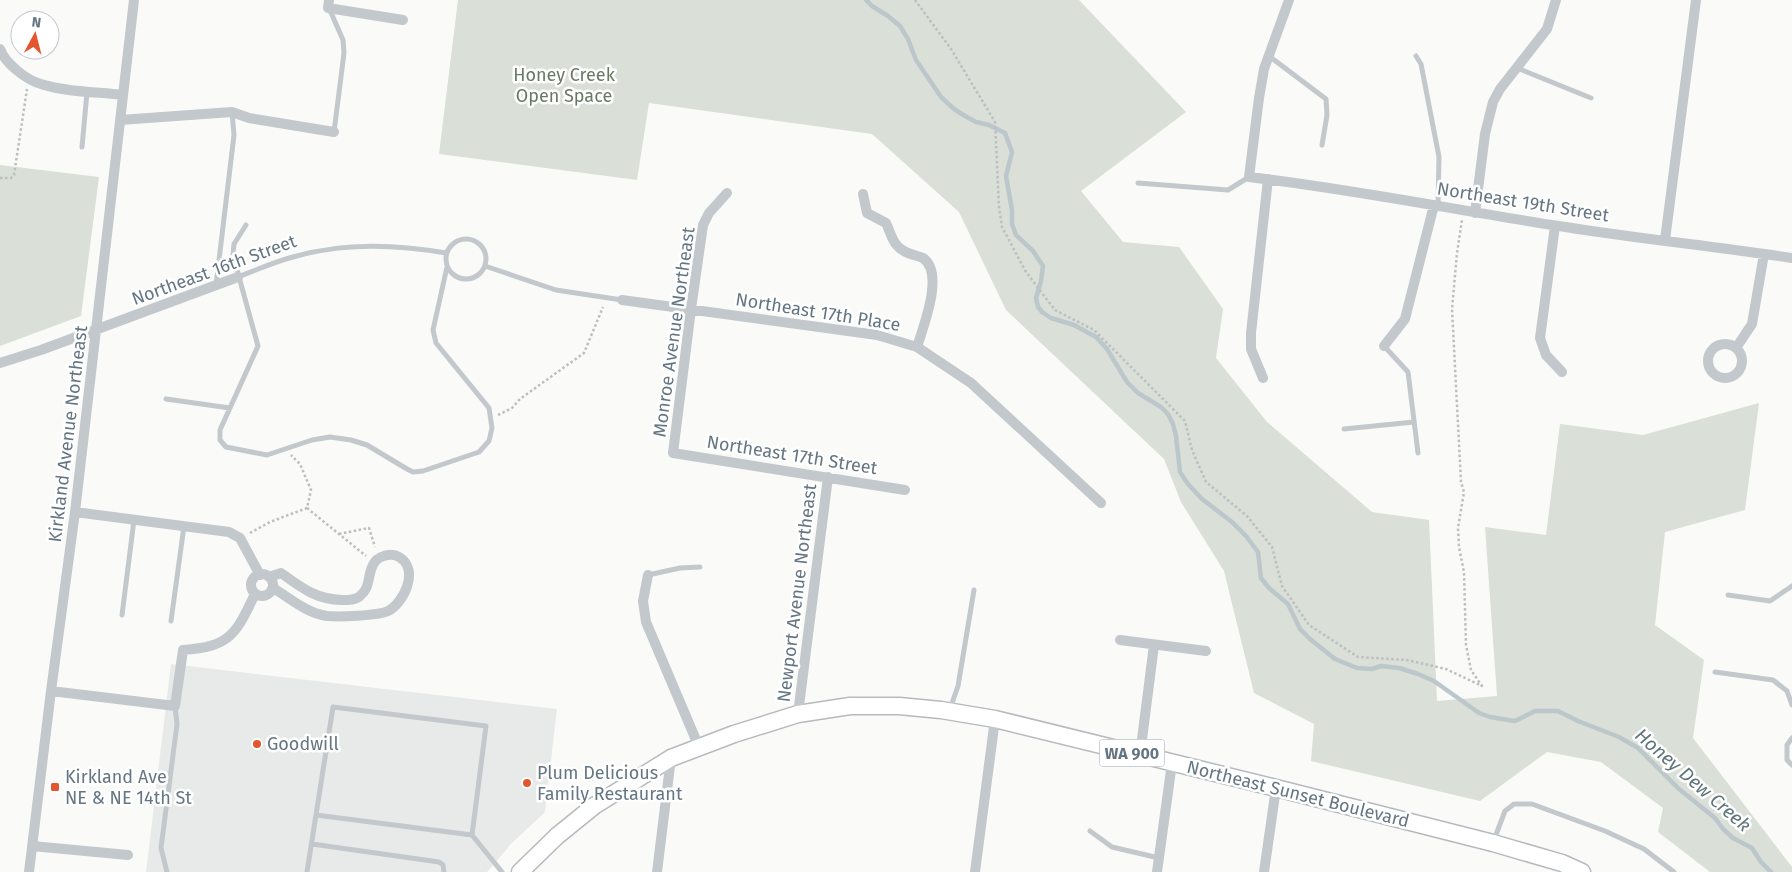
<svg xmlns="http://www.w3.org/2000/svg" width="1792" height="872" font-family="'Fira Sans',sans-serif">
	<style>
		.built { fill: #e8e9e9 }
		.green { fill: #dadfd7 }
		.lines { fill: none; stroke-linecap: round; stroke-linejoin: round }
		.stream { stroke: #bbc7cb; stroke-width: 4.5 }
		.primary-casing { stroke: #b5babe; stroke-width: 19 }
		.path { stroke: #bbbfc2; stroke-width: 2.5; stroke-dasharray: 2.5 2.5; stroke-linecap: butt }
		.lane { stroke: #c3c8cc; stroke-width: 5 }
		.street { stroke: #c3c8cc; stroke-width: 10 }
		.primary { stroke: #fff; stroke-width: 16 }
		.poi-dot { fill: #e4572e; stroke: #fff; stroke-width: 2 }
		.labels { text-anchor: middle; dominant-baseline: central; stroke-width: 5; stroke-linejoin: round; paint-order: stroke }
		.shield { fill: #fff; stroke: #939fa8; stroke-width: 1 }
		.shield-label { font-size: 16px; font-weight: bold; fill: #657683 }
		.park-label { font-size: 18px; fill: #687a64; stroke: #fff }
		.street-label { font-size: 18px; fill: #657683; stroke: #fff }
		.poi-label { font-size: 18px; fill: #657683; stroke: #fff; text-anchor: start }
		.water-label { font-size: 19px; font-style: italic; fill: #60757c; stroke: #fff }
	</style>
	<rect width="100%" height="100%" fill="#fafaf8"/>
	<path class="built" d="M171 664 557 709 545 812 511 844 487 872H146Z"/>
	<path class="green" d="M458 0H1079L1186 112 1081 191 1123 242 1179 247 1223 309 1216 358 1267 422 1372 512 1429 520 1437 701 1497 696 1485 527 1546 535 1560 424 1643 435 1759 403 1745 510 1665 532 1655 625 1704 660 1693 738 1792 867V872H1710L1658 832 1663 808 1601 762 1547 752 1480 801 1311 761 1314 724 1254 693 1224 571 1181 502 1164 459 1006 310 959 212 872 134 649 103 637 180 439 154Z
		M0 165 99 177 81 316 0 346Z"/>
	<g class="lines">
		<path class="stream" d="M866 0 872 6 888 16 900 26 908 39 916 60 941 97 954 109 965 116 976 122 989 125 1005 133 1012 152 1006 176 1012 210V224L1016 235 1033 251 1043 266 1041 281 1036 298 1038 307 1042 312 1051 318 1074 325 1096 337 1107 349 1127 382 1138 393 1161 407 1168 414 1173 424 1176 436 1180 472 1188 484 1202 499 1232 522 1246 536 1258 552 1261 578 1269 588 1288 604 1300 629 1310 639 1335 659 1357 668 1372 669 1381 666 1399 668 1418 674 1434 681 1479 713 1490 717 1515 721 1535 711H1558L1578 721 1619 737 1638 748 1679 789 1715 818 1723 829 1733 838 1752 848 1761 862 1771 872"/>
		<g class="primary-casing">
			<path id="primary" d="M520 872 557 836 594 806 671 758 734 734 798 714 850 706H899L941 710 995 719 1276 788 1493 843 1562 863 1582 872"/>
		</g>
		<path class="path" d="M915 0 951 49 995 122 999 207 1002 227 1026 272 1055 310 1094 330 1185 421 1192 450 1206 482 1247 516 1272 547 1282 586 1309 625 1358 657 1407 660 1446 669 1482 686 1471 670 1466 645 1464 572 1459 547 1458 528 1464 492 1461 482 1452 309 1457 253 1462 220
			M0 178H11L14 175 27 89
			M498 415 512 408 520 399 584 353 603 307
			M307 508 366 556
			M250 533 270 522 307 508 311 490 300 464 291 455
			M339 534 369 528 375 547"/>
		<path class="lane" d="M329 8 343 40 344 53 334 132
			M1269 56 1326 99 1327 115 1322 145
			M1416 56 1421 64 1439 157 1438 206
			M1517 68 1591 98
			M82 147 87 92
			M1138 183 1228 190 1249 177
			M246 225 234 244 233 255 258 346 220 430V440L226 447 267 455 312 440 330 437 351 440 367 445 407 469 413 472 423 471 479 452 489 441 492 428 489 408 436 343 433 330 447 267
			M446 259a20 20 0 1 1 40 0a20 20 0 1 1-40 0Z
			M485 266 556 290 622 300
			M238 277C256 270 274 262 293 257 343 242 395 244 446 253
			M216 285 234 135 232 112
			M1384 346 1408 372 1418 453
			M166 399 230 408
			M1344 429 1414 422
			M648 575 680 568 700 567
			M1728 595 1770 601 1792 586
			M122 615 134 520
			M171 621 184 526
			M1715 672 1773 680 1787 691 1792 705
			M950 709 958 686 974 590
			M1792 738 1787 745V760L1792 765
			M316 815 472 835
			M1090 831 1112 847 1159 858
			M1494 840 1505 811 1514 804H1532L1605 831 1644 849 1674 872
			M312 844 439 862 443 865 444 872
			M167 872 161 848 177 724 175 706
			M307 872 333 707 486 726 472 835 502 872"/>
		<path class="street" d="M329 0 328 8 403 20
			M1289 0 1264 69 1259 98 1249 177C1351 189 1451 209 1552 225 1632 238 1712 246 1792 258
			M0 49C5 63 26 80 41 84 64 92 98 92 123 95
			M120 120 232 112 249 118 334 132
			M727 193 709 213 703 225 691 309 673 453 905 490
			M863 194 867 213 886 223C892 236 893 247 908 253 913 255 918 256 923 258 945 273 923 327 917 347
			M1475 213 1485 134 1493 102 1500 89 1547 29 1556 0
			M1555 226 1540 338 1546 355 1562 372
			M1665 240 1696 0
			M622 300 877 335 917 347 971 383 1101 503
			M1708 361a17 17 0 1 1 34 0a17 17 0 1 1-34 0Z
			M1384 346 1405 319 1434 205
			M1736 348 1752 324 1764 254
			M0 363 41 350 238 277
			M1263 378 1251 349V333L1268 179
			M75 512 229 532 240 538 260 575
			M251 585a11 11 0 1 1 22 0a11 11 0 1 1-22 0Z
			M648 575 643 601 646 622 699 747
			M269 577 281 573C302 588 315 599 342 600 348 600 356 600 360 596 371 587 367 576 373 565 377 556 391 552 399 557 420 569 404 603 388 611 377 616 339 617 327 616 306 613 290 598 273 588
			M1120 640 1206 651
			M51 691 175 706 183 650C230 647 236 634 255 594
			M798 714 828 477
			M1140 755 1154 645
			M32 846 128 855
			M29 872 51 691 75 512 134 0
			M657 872 671 758
			M975 872 995 719
			M1157 872 1172 763
			M1264 872 1276 788"/>
		<use href="#primary" class="primary"/>
	</g>
	<g class="poi-dot">
		<circle cx="257" cy="744" r="5"/>
		<circle cx="527" cy="783" r="5"/>
		<rect x="50" y="782" width="10" height="10" rx="2.5"/>
	</g>
	<g class="labels">
		<rect class="shield" x="1099.5" y="739.5" width="65" height="27" rx="4"/>
		<g class="shield-label">
			<text x="1132" y="753">WA 900</text>
		</g>
		<g class="park-label">
			<text x="564" y="75">Honey Creek<tspan x="564" dy="21">Open Space</tspan></text>
		</g>
		<g class="street-label">
			<text transform="translate(1523 202) rotate(9)">Northeast 19th Street</text>
			<text transform="translate(214 270) rotate(-20)">Northeast 16th Street</text>
			<text transform="translate(818 312) rotate(9)">Northeast 17th Place</text>
			<text transform="translate(674 332) rotate(-82)">Monroe Avenue Northeast</text>
			<text transform="translate(68 434) rotate(-83)">Kirkland Avenue Northeast</text>
			<text transform="translate(792 455) rotate(9)">Northeast 17th Street</text>
			<text transform="translate(797 593) rotate(-83)">Newport Avenue Northeast</text>
			<text transform="translate(1298 794) rotate(14)">Northeast Sunset Boulevard</text>
		</g>
		<g class="poi-label">
			<text x="267" y="744">Goodwill</text>
			<text x="537" y="773">Plum Delicious<tspan x="537" dy="21">Family Restaurant</tspan></text>
			<text x="65" y="777">Kirkland Ave<tspan x="65" dy="21">NE &amp; NE 14th St</tspan></text>
		</g>
		<g class="water-label">
			<text transform="translate(1693 780) rotate(41)">Honey Dew Creek</text>
		</g>
	</g>
	<g transform="translate(35 35) rotate(7)"><circle r="24" fill="#ffffff" stroke="#c1c8cd"/>
	<path d="M0-4L9 19L0 12L-9 19Z" fill="#e4572e"/>
	<text y="-8" font-size="14" font-weight="bold" text-anchor="middle" fill="#657683">N</text>
	</g>
</svg>
